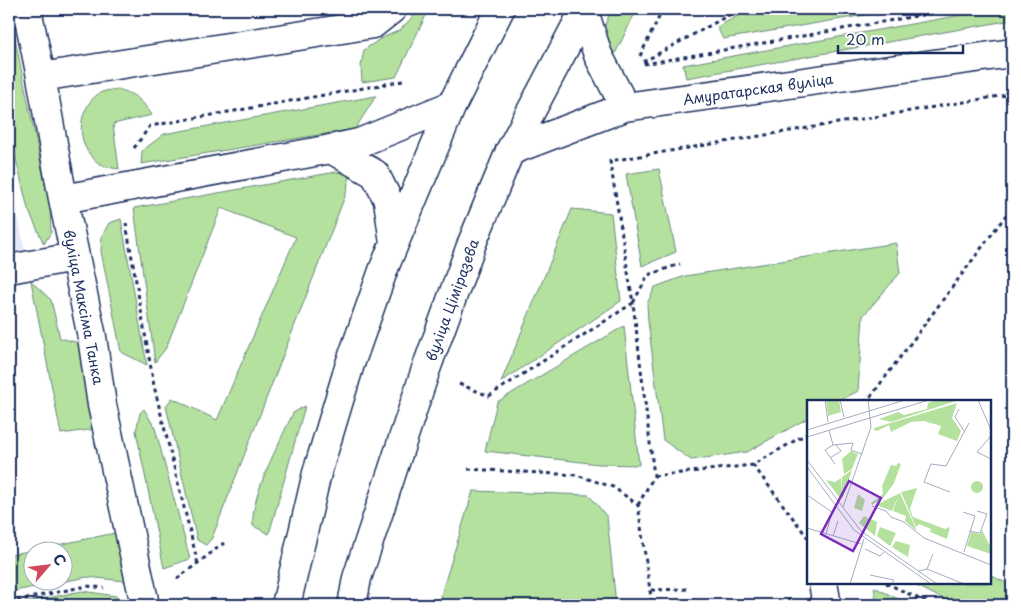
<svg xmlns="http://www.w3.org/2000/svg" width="1021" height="614" font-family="'Playpen Sans',sans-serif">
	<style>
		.built { fill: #e5e9f8 }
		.green { fill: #b5e19e; stroke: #68887e; fill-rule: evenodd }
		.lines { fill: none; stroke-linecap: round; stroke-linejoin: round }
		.minor-casing { stroke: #1b2f5e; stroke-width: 31 }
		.major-casing { stroke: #1b2f5e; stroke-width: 31 }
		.path { stroke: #1b2f5e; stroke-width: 3; stroke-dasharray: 4 4; stroke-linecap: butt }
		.minor { stroke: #fff; stroke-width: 28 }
		.major { stroke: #fff; stroke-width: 28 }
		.labels { text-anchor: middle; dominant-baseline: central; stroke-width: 4.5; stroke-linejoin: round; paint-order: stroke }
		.street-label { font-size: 14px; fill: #1b2f5e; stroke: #fff }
		.inset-road { fill: none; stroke: #a4acbf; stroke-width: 1 }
		.view { fill: #7b2cbf; fill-opacity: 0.15; stroke: #7b2cbf; stroke-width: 2.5 }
		.inset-edge { fill: none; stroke: #1b2f5e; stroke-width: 2.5 }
	</style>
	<rect width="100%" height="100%" fill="#fff"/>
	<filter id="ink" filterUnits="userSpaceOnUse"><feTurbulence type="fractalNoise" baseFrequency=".02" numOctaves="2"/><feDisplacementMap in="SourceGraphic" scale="10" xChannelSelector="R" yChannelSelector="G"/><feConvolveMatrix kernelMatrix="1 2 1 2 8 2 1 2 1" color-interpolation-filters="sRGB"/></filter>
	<g filter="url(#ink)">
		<path class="built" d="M9 171 31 281 9 286Z"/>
		<path class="green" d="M420 9H429L396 77 362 82 361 66 364 50 380 39 400 30Z
			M612 9H637L614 56C601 34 601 32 612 9Z
			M751 9H901L723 39 717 27Z
			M995 9H1012V20L686 78 683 65Z
			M9 10 50 208 51 232 44 244 28 209 9 130Z
			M118 89C135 94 142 100 152 115L113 124 119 169C114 168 109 168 104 166 82 156 76 128 86 109 89 102 95 95 102 92 107 90 113 90 118 89Z
			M376 96 355 129 141 164 142 151 164 134Z
			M659 169 676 252 642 266 626 174Z
			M336 172 349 174 347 191 212 538 206 545 197 540 166 406 172 398 217 420 296 237 221 208 166 348 155 362 134 208Z
			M572 209 611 213 621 301 501 382Z
			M121 219 147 365 121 352 101 251 102 236 109 223Z
			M896 243 900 273 863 316 858 391 839 401 808 402V418L747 452 691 460 663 440 648 321 647 304 655 287 685 276Z
			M31 281 51 300 60 338 79 343 95 429 61 434Z
			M624 326 639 465 599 464 485 451 497 402Z
			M305 406 269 534 253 526C250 496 280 442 293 413Z
			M144 409 155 428 190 559 164 568 136 431 140 413Z
			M473 491 589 495 607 517 616 605H439L443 588Z
			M115 533 125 581 87 577 9 592V555ZM32 552H62V582H32Z
			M990 575 1012 586V605H955L911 583H990Z
			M874 587 910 605H877Z
			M82 591 116 596 122 605H14Z"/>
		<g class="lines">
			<g class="minor-casing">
				<path id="minor" d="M27 9 41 77 63 199 92 337 102 405 145 605
					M584 11 598 55 625 107
					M41 77 373 24 392 9
					M510 151 625 107 1012 53
					M63 199 331 149
					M9 269 74 257
					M823 583 827 605"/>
			</g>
			<g class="major-casing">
				<path id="major" d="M331 149 359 143 452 105
					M331 149 375 174 388 200 394 243
					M286 605 317 473 350 364 384 268 452 105 500 9
					M352 605 357 578 426 369 472 243 510 151 585 9"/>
			</g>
			<path class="path" d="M640 56 663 9
				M643 62 740 9
				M644 64 956 9
				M134 148 150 126 403 81
				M126 223 154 386 198 564
				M459 384 489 396 633 303 610 161 1012 94
				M864 402 869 399 1012 207
				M753 465 808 538
				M468 469 576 475 613 487 638 505 652 605
				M654 476 753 465 808 433
				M638 505 654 476 633 303 648 275 680 264
				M177 579 224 543
				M886 583 932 605
				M651 590 688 589
				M9 602 87 586 104 588"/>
			<use href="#minor" class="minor"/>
			<use href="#major" class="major"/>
		</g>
	</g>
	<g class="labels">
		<g class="street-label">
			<text transform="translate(758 89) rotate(-8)">Амуратарская вуліца</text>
			<text transform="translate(452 300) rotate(-70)">вуліца Ціміразева</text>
			<text transform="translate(84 307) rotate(79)">вуліца Максіма Танка</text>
		</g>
	</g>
	<g transform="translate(807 400)">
		<rect width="184" height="184" fill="#fff"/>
		<path d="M19 0H32L34 12 21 16ZM131 0H152L84 22 72 19 91 12 97 15 120 9 121 3ZM150 3 145 18 154 31 150 41 131 34 134 26 117 21 104 22 84 32 82 25 70 31 67 30V28ZM44 51 51 54 45 69 37 74 35 59ZM91 63 94 64 87 83 77 97 65 105 64 103 76 94 75 86 84 65 89 66ZM45 70 36 97 33 98 19 80 28 82 34 78 35 93V77ZM164 87a6 6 0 1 1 12 0a6 6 0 1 1-12 0ZM110 88 103 109 106 117 138 129 143 127 140 139 123 132 124 129 112 124 109 127 94 92ZM93 93 110 131 98 121 99 116 86 111 91 96 85 111 69 105ZM51 94 58 100 55 111 47 108ZM57 116 70 122 68 136 52 123ZM73 127 89 133 83 146 70 136ZM175 130 184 148V154L160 146 164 132 173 134ZM89 141 103 145 101 157 85 147Z" fill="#b5e19e"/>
		<path class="inset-road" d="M18 0 21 22M33 0 37 17M171 0 184 30M152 9 148 17 157 31M0 30 98 0M22 30 26 45 46 43 44 50 55 54M184 36 170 52 184 59M0 37 122 0M26 45 18 50 28 64M23 58 34 51 29 45M0 60 54 131 130 184M0 67 47 130 124 184M143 92 117 82 124 64 139 66 162 23M0 95 25 112 19 134M65 106 79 111 84 117 97 122 117 138 184 165M36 107 64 27 61 0M156 112 168 116 157 152M0 128 54 144M162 131 173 133 180 114 170 111M26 136 31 121M58 149 73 156 77 152M120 169 126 154M112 171 120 169 157 184M63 175 87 180 85 184M43 184 57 139"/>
		<path class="view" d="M42 81 74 98 46 151 14 134Z"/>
		<rect width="184" height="184" class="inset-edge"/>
	</g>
	<rect width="1021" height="614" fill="none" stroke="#fff" stroke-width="30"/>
	<rect x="15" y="15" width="991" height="584" fill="none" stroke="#1b2f5e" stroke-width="2" filter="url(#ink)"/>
	<g transform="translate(48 566) rotate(62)"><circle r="24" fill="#ffffff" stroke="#a4acbf"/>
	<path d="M0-4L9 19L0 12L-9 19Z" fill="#d1495b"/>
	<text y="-8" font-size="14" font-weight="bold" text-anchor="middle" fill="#1b2f5e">С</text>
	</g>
	<path d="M838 45v8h125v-8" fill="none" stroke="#1b2f5e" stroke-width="2.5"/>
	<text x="846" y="45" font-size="15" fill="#1b2f5e" stroke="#ffffff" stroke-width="4" paint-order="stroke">20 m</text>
</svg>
